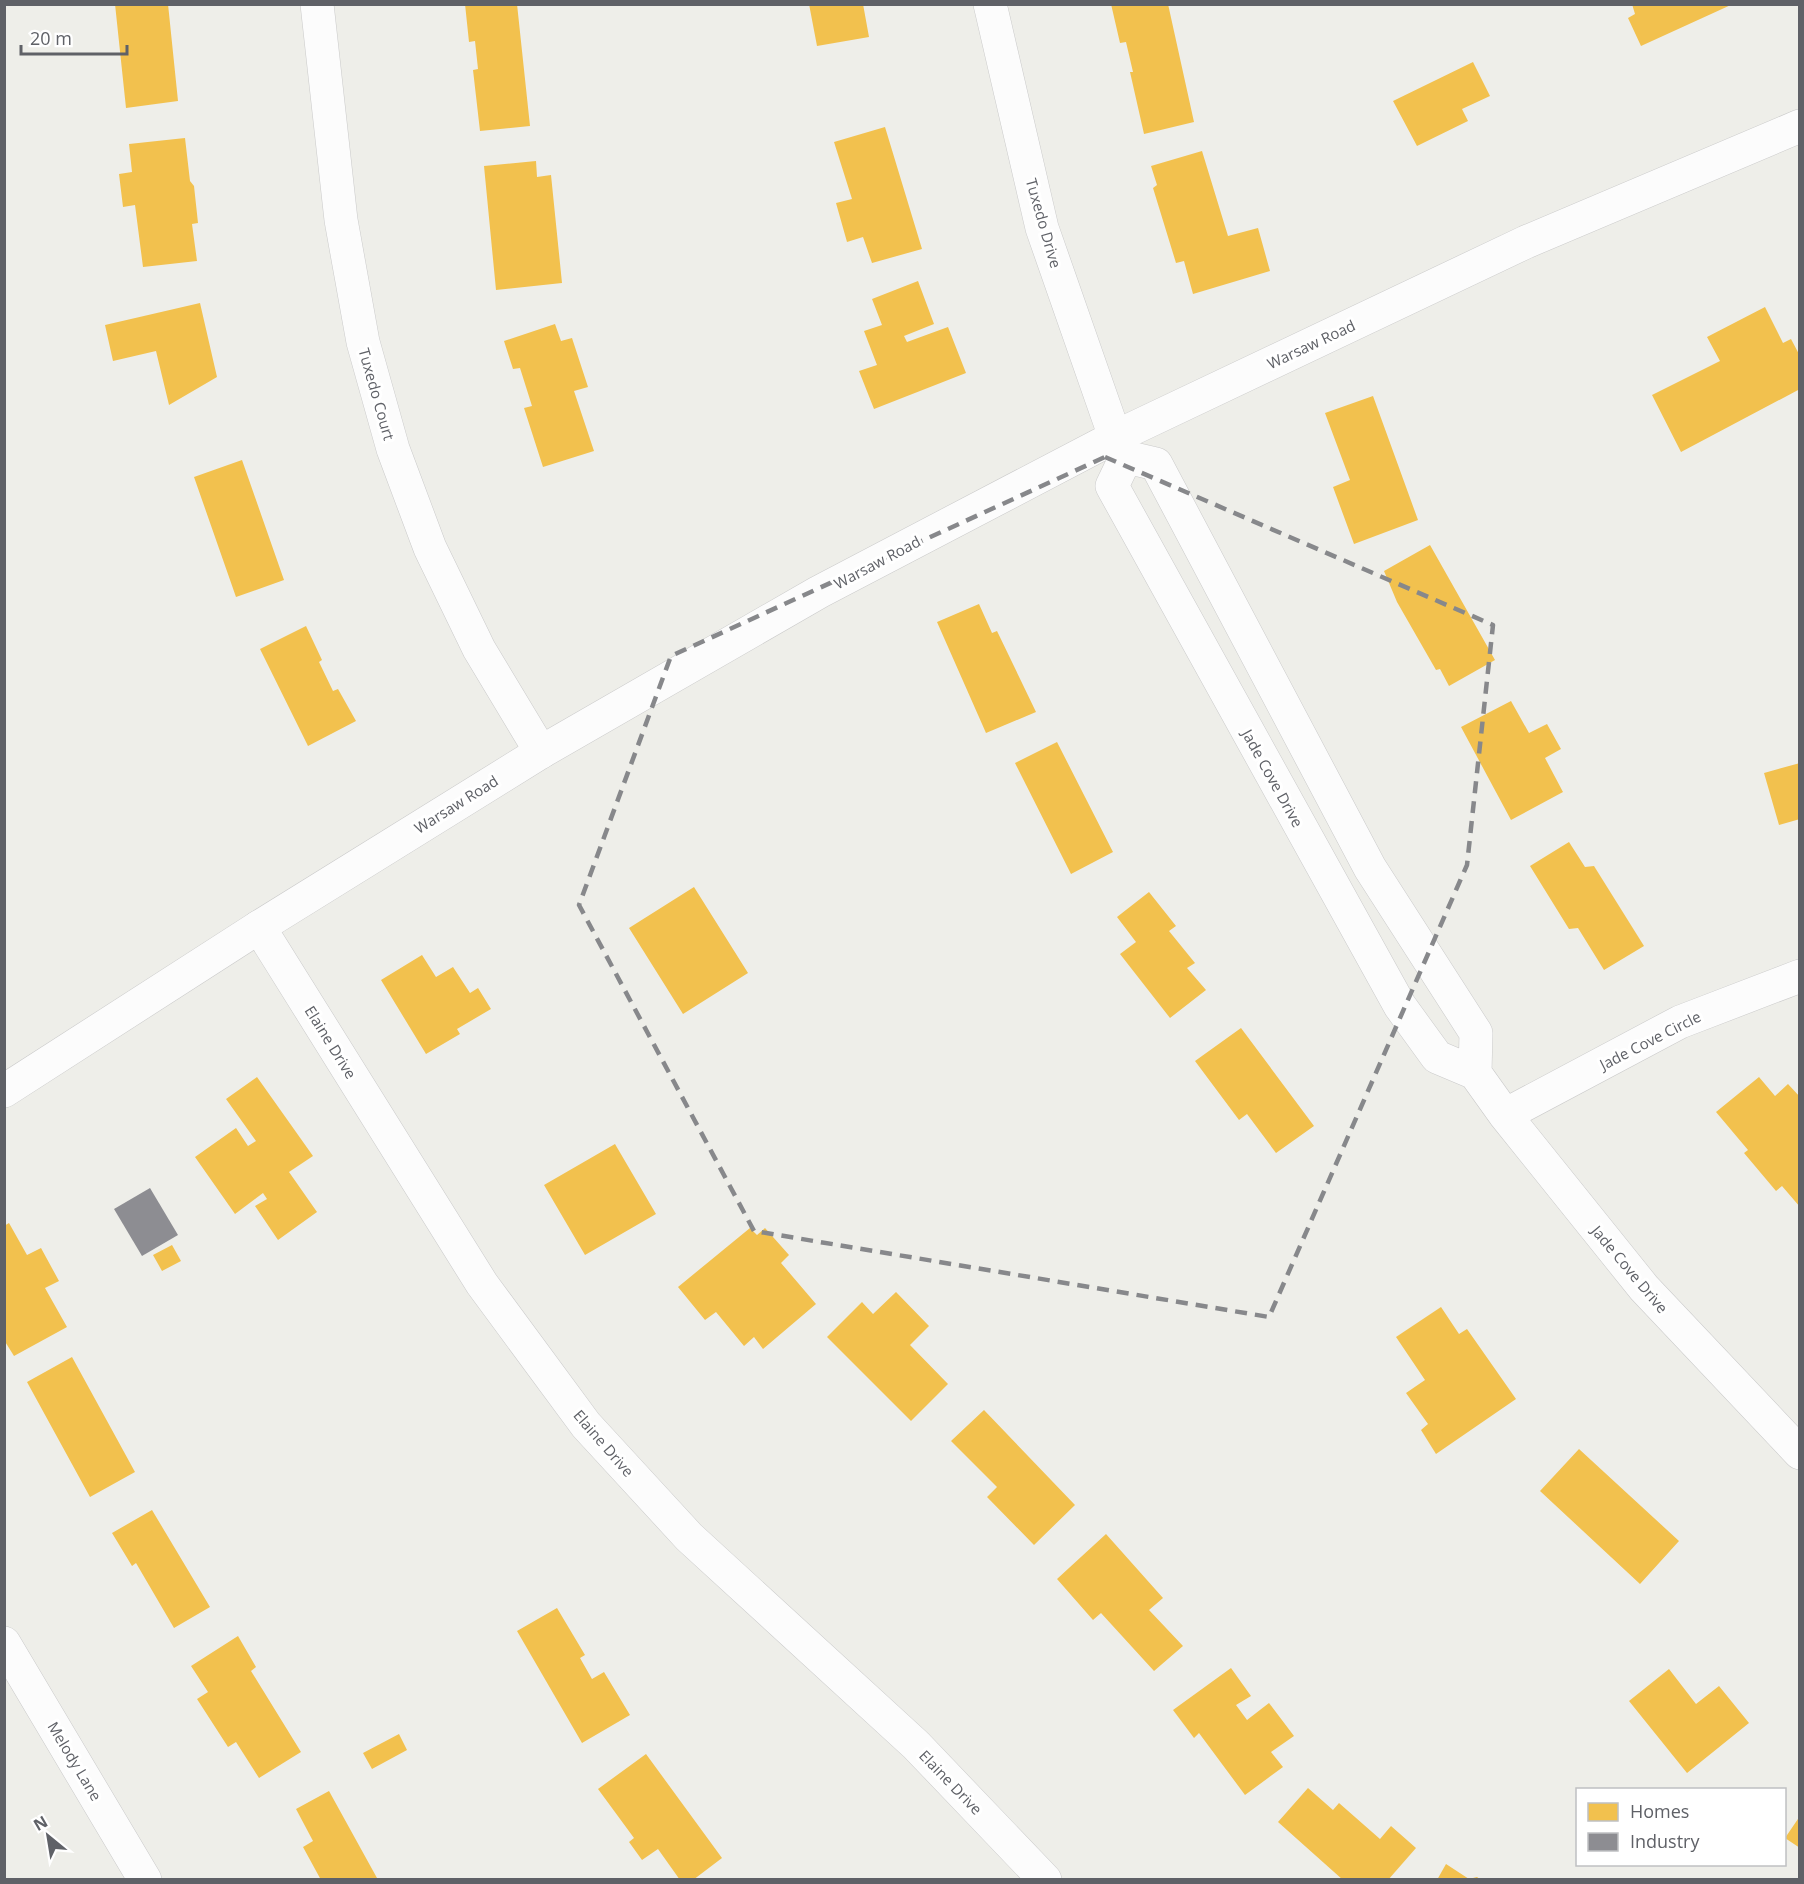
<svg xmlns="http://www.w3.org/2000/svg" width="1804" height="1884" font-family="'Open Sans',sans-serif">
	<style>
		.homes { fill: #f2c14e }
		.industry { fill: #8d8d92 }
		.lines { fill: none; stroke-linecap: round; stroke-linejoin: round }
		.street-casing { stroke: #cacaca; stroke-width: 34 }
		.secondary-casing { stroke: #cacaca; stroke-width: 34 }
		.street { stroke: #fcfcfc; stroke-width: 33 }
		.secondary { stroke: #fcfcfc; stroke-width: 33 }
		.marked { fill: none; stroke: #87888b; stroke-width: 4.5; stroke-dasharray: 12 8; stroke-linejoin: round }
		.labels { text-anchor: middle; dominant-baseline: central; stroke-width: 6; stroke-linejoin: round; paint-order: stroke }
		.street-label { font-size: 15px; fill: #5f6167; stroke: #fff }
	</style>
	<rect width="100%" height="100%" fill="#eeeee9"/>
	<path class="homes" d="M115 4H168L178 101 126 108Z
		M465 4H517L530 126 480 131 473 70 478 69 475 41 469 42Z
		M809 4H863L869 37 817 46Z
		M1111 4H1168L1194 122 1144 134 1130 72H1133L1126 42 1120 43Z
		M1632 4H1733L1641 46 1628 18 1635 14Z
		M1473 62 1490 96 1462 109 1468 121 1417 146 1393 101Z
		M885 127 922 249 872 263 863 237 847 242 836 203 852 199 834 142Z
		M185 138 190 181 194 186 198 223 192 224 197 261 143 267 135 205 123 207 119 174 132 172 129 144Z
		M1202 151 1228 236 1258 228 1270 271 1193 294 1184 261 1176 263 1153 188 1157 185 1151 166Z
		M536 161 537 177 551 175 562 283 496 290 484 166Z
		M918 281 934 324 904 336 907 342 948 327 966 373 874 409 859 371 877 365 864 331 882 325 872 299Z
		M200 303 217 377 169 405 156 351 113 361 105 325Z
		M1765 307 1783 343 1791 339 1800 356V389L1681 452 1652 395 1720 361 1707 337Z
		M555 324 561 341 572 338 588 387 574 391 594 451 543 467 524 408 532 406 520 368 513 369 504 341Z
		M1373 396 1418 520 1354 544 1333 487 1350 480 1325 413Z
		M242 460 284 580 236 597 194 477Z
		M1430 545 1495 660 1449 686 1440 669 1436 670 1397 602 1384 571Z
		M979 604 992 633 997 631 1036 712 986 733 937 622Z
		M306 626 322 660 319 662 333 691 338 689 356 721 308 746 260 649Z
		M1511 701 1529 733 1547 724 1561 749 1545 758 1563 792 1511 820 1461 727Z
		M1057 742 1113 852 1071 874 1015 763Z
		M1800 763V819L1779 825 1764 773Z
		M1569 842 1585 867 1594 866 1644 946 1604 970 1578 928 1569 929 1530 866Z
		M694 887 748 973 683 1014 629 928Z
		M1149 892 1176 926 1169 931 1195 963 1187 968 1206 990 1170 1018 1120 954 1136 942 1117 917Z
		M422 955 436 977 453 967 470 993 478 988 491 1009 457 1029 460 1034 426 1054 381 980Z
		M1241 1028 1314 1126 1276 1153 1247 1114 1239 1120 1195 1061Z
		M257 1077 313 1156 289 1172 317 1212 278 1240 255 1206 267 1199 263 1193 235 1214 195 1157 236 1128 248 1146 256 1141 226 1099Z
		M1759 1077 1775 1096 1788 1084 1800 1097V1207L1782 1186 1776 1191 1744 1153 1748 1150 1716 1112Z
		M615 1144 656 1214 585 1255 544 1185Z
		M9 1223 27 1255 41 1248 59 1281 45 1288 67 1327 14 1356 4 1340V1226Z
		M750 1228 757 1235 765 1228 789 1255 781 1263 816 1304 763 1349 754 1337 744 1346 716 1312 705 1320 678 1287Z
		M172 1245 181 1261 162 1271 153 1255Z
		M896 1292 929 1326 910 1345 948 1384 911 1421 827 1337 862 1302 873 1314Z
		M1441 1307 1459 1334 1467 1329 1516 1399 1436 1454 1421 1430 1428 1424 1406 1393 1425 1380 1396 1337Z
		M72 1357 135 1472 90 1497 27 1382Z
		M984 1410 1075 1505 1034 1545 987 1497 997 1487 951 1441Z
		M1579 1449 1679 1541 1640 1584 1540 1491Z
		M152 1510 210 1607 174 1628 136 1563 132 1566 112 1533Z
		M1106 1534 1163 1598 1149 1610 1183 1646 1154 1671 1101 1613 1093 1620 1057 1579Z
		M557 1608 585 1655 580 1658 592 1679 604 1672 630 1715 582 1743 517 1631Z
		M238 1636 256 1667 251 1671 301 1752 259 1778 236 1742 228 1747 197 1699 208 1692 191 1666Z
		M1231 1668 1251 1696 1236 1705 1247 1720 1269 1703 1294 1736 1271 1752 1283 1767 1245 1795 1199 1733 1194 1738 1173 1710Z
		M1669 1669 1696 1704 1719 1686 1749 1723 1687 1773 1629 1701Z
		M399 1734 407 1750 372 1769 363 1753Z
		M646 1754 722 1858 693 1880H680L658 1849 642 1860 629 1842 634 1838 598 1789Z
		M1308 1788 1333 1810 1339 1803 1380 1839 1391 1826 1416 1848 1388 1880H1343L1278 1822Z
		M329 1791 377 1878 374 1880H321L303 1847 313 1841 296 1809Z
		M1800 1816V1848L1785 1838Z
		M1446 1864 1469 1879 1477 1877 1481 1880H1437Z"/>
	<path class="industry" d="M150 1188 178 1235 142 1256 114 1209Z"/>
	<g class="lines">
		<g class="street-casing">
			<path id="street" d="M317 4 341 220 363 342 393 449 430 548 479 649 541 752
				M990 4 1042 228 1115 437 1126 457
				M1126 457 1112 486 1400 1006 1437 1057 1475 1073 1505 1115 1644 1288 1800 1453
				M1126 457 1156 464 1370 868 1476 1033 1475 1073
				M259 927 482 1284 586 1425 689 1537 916 1745 1045 1880
				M1505 1115 1680 1022 1800 976
				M4 1643 145 1880"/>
		</g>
		<g class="secondary-casing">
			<path id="secondary" d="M4 1091 259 927 541 752 819 592 1115 437 1526 242 1800 126"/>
		</g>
		<use href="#street" class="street"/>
		<use href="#secondary" class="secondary"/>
	</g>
	<path class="marked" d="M1105 457 1493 625 1467 865 1269 1317 754 1231 579 905 671 656Z"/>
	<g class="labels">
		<g class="street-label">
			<text transform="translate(1044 223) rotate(74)">Tuxedo Drive</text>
			<text transform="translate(1311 344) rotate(-25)">Warsaw Road</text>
			<text transform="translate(377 394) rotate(74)">Tuxedo Court</text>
			<text transform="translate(877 562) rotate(-28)">Warsaw Road</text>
			<text transform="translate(1273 778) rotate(61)">Jade Cove Drive</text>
			<text transform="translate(456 804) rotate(-32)">Warsaw Road</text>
			<text transform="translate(1650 1040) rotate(-27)">Jade Cove Circle</text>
			<text transform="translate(331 1042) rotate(58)">Elaine Drive</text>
			<text transform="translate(1630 1269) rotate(50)">Jade Cove Drive</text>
			<text transform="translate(604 1443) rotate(49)">Elaine Drive</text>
			<text transform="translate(75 1761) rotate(59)">Melody Lane</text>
			<text transform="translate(951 1782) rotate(46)">Elaine Drive</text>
		</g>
	</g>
	<rect width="1804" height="1884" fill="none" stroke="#5f6167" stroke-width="12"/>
	<rect x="1576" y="1788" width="210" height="78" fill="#ffffff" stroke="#bfc0c2" stroke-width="1.5"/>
	<rect x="1588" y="1803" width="30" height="18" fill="#f2c14e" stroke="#bfc0c2" stroke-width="1.5"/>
	<text x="1630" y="1818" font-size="18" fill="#5f6167">Homes</text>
	<rect x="1588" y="1833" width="30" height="18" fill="#8d8d92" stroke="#bfc0c2" stroke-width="1.5"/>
	<text x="1630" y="1848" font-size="18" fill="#5f6167">Industry</text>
	<g transform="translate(48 1836) rotate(330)" stroke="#ffffff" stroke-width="4.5" paint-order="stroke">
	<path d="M0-4.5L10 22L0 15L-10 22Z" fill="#5f6167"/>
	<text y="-9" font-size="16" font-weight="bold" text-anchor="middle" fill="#5f6167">N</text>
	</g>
	<path d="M21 45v9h106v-9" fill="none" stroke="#5f6167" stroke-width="3"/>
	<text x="30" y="45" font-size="18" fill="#5f6167" stroke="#ffffff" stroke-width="4.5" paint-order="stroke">20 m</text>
</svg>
